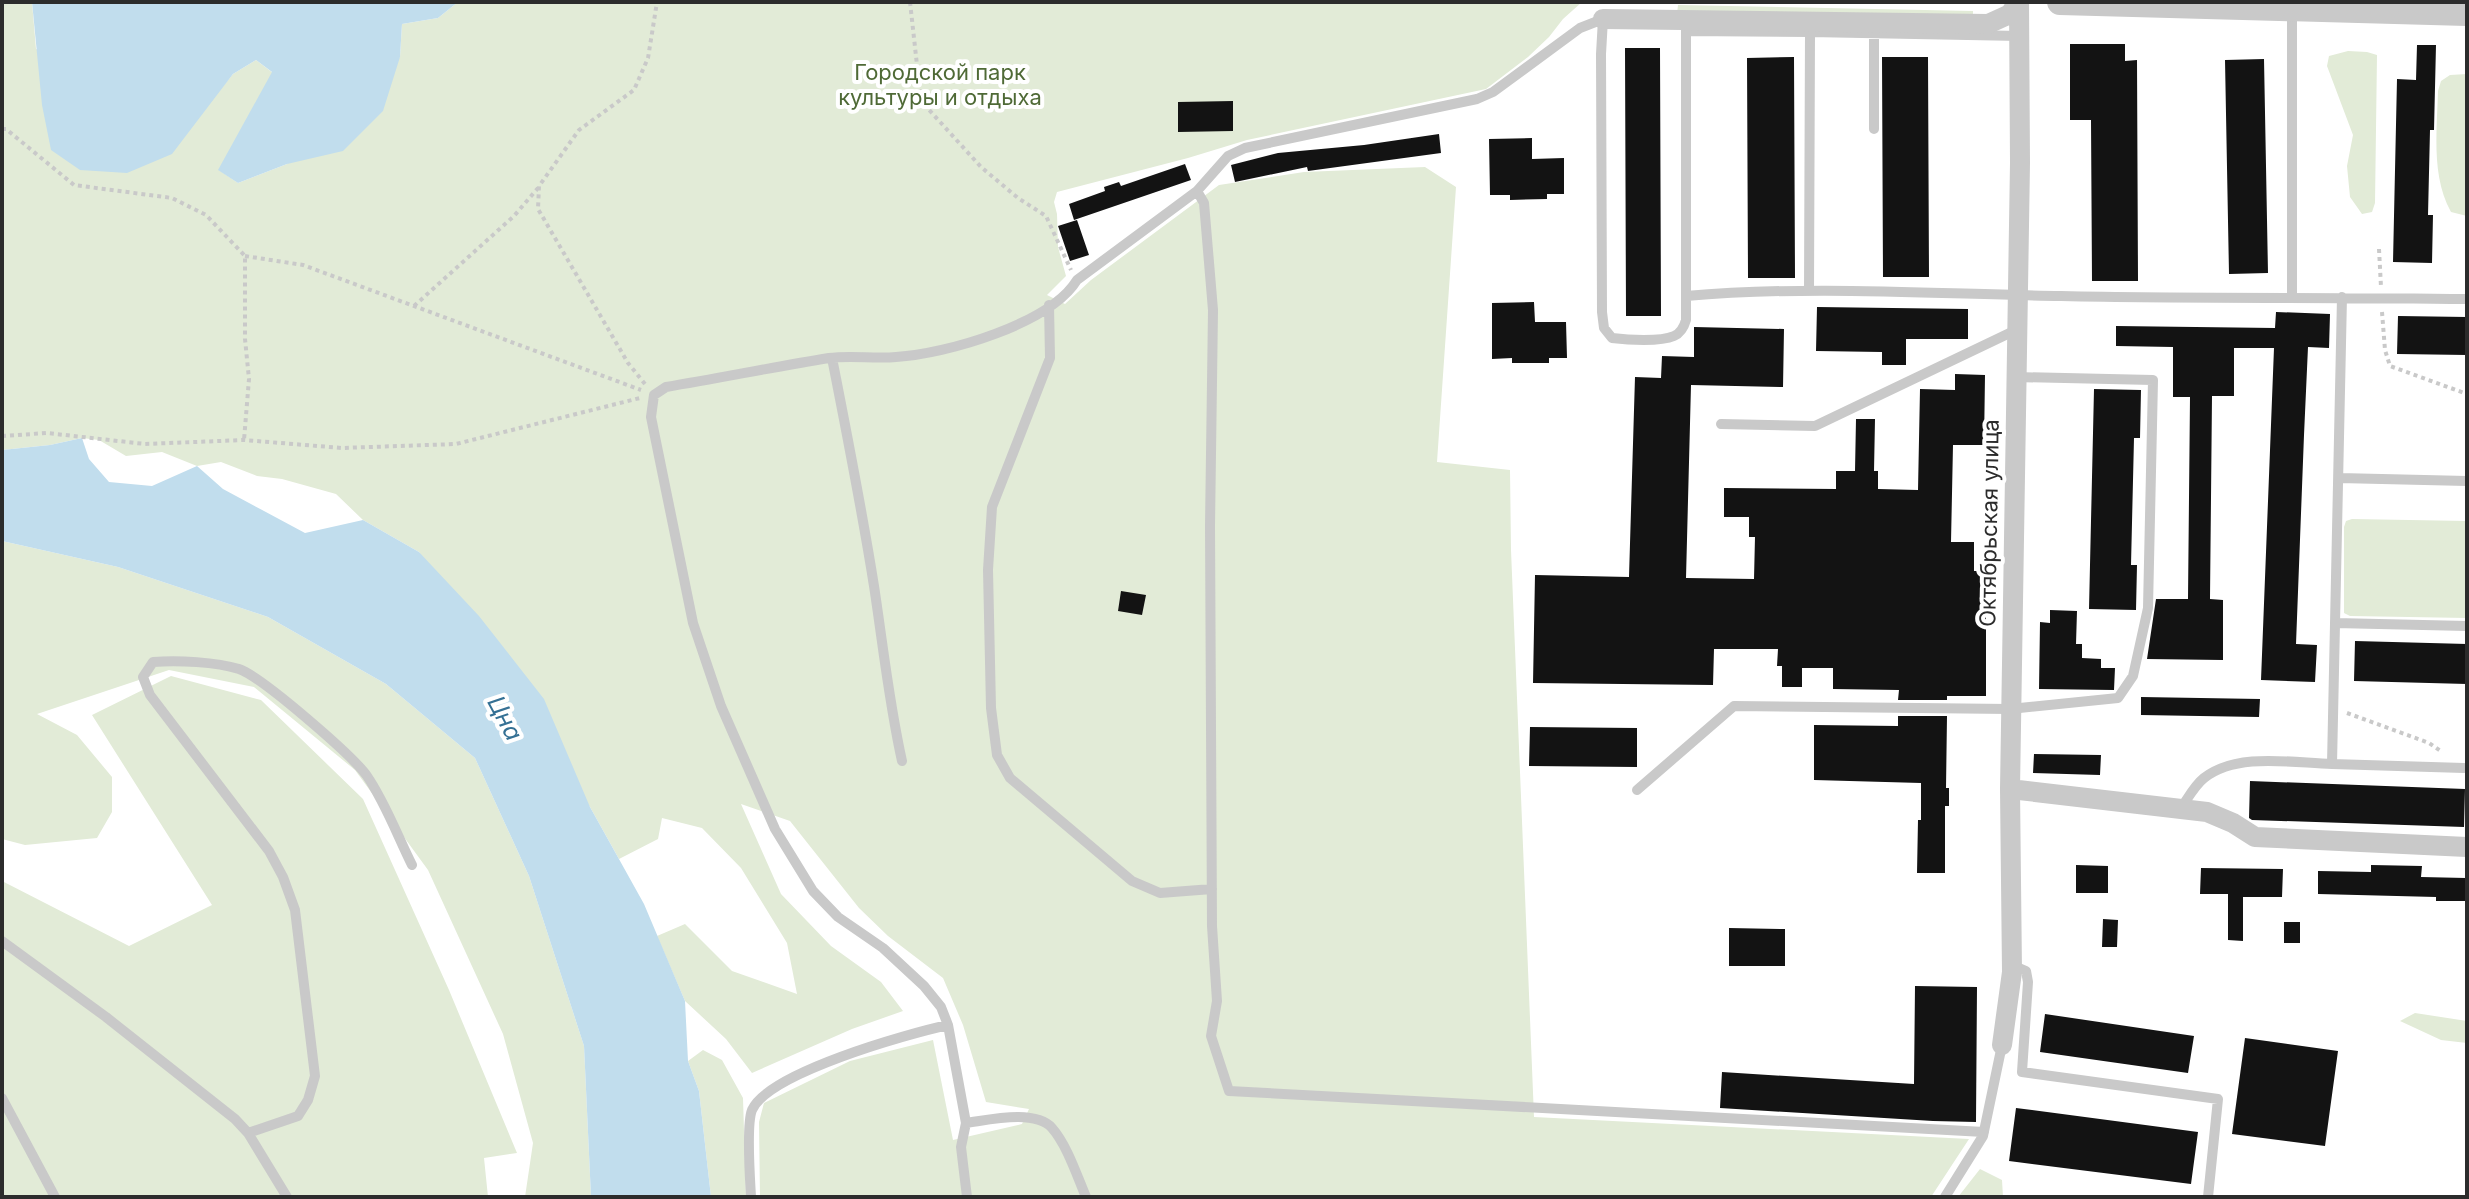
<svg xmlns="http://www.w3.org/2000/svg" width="2469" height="1199" font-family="Inter,sans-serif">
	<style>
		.green { fill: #e2ebd7 }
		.water { fill: #c1dded }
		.building { fill: #131313 }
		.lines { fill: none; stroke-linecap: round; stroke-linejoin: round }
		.path { stroke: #c9c9c9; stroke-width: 4; stroke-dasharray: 4 4; stroke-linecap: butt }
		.service { stroke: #c9c9c9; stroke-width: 10 }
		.minor { stroke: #c9c9c9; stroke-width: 20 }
		.tertiary { stroke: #c9c9c9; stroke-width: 26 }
		.labels { text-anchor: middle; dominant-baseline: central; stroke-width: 8; stroke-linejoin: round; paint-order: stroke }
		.park-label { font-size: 22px; fill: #4f6a36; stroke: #fff }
		.street-label { font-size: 22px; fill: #2c2c2c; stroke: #fff }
		.water-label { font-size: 24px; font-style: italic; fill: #347094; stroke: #fff }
	</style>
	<rect width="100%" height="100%" fill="#fff"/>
	<path class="green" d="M2 2H32L36 49 208 104 233 74 256 60 273 73 219 170 238 183 287 164 400 57 402 24 438 18 458 2H1582L1563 19 1549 37 1528 57 1486 89 1247 140 1188 158 1057 192 1054 202 1057 214 1058 247 1066 276 1047 295 1065 304 1091 280 1219 185 1304 172 1425 167 1456 187 1437 462 1510 470 1511 550 1534 1117 1969 1139 1931 1197H760L759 1122 764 1103 850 1061 933 1040 953 1140 1022 1124 1029 1109 986 1102 963 1025 943 978 888 936 859 908 790 821 741 804 781 894 831 946 881 982 903 1011 852 1029 752 1073 726 1039 685 1001 657 936 685 924 732 971 797 994 787 943 741 868 702 828 662 818 658 839 619 859 590 807 419 552 363 520 336 494 282 479 257 476 221 462 197 466 162 452 126 456 99 440 82 438 50 445 2 450Z
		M1678 5 1973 11V18L1677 14Z
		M2348 51 2367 52 2377 55 2375 203 2372 212 2362 214 2350 197 2347 166 2353 135 2327 66 2329 56Z
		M2467 74V216L2451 212C2431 176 2437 131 2438 91L2441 81 2450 75Z
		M2352 519 2467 521V618L2350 616 2344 613V527L2346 521Z
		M2 541 118 567 268 617 386 684 475 758 529 876 584 1046 591 1197H525L533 1143 503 1034 428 870 355 770 254 687 169 670 37 714 77 735 112 777V812L97 838 25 845 2 839Z
		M171 676 261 700 363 799 449 990 517 1153 484 1158 488 1197H2V881L129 946 212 905 92 715Z
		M2415 1013 2467 1021V1043L2441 1040 2400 1021Z
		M703 1050 722 1060 743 1098 746 1197H711L699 1091 688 1061Z
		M1980 1169 2002 1180 2003 1197H1958Z"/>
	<path class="water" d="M32 2H458L438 18 402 24 400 57 383 111 343 151 287 164 238 183 218 170 272 72 256 60 233 74 172 154 127 173 80 170 51 150 42 105Z
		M82 438 89 459 109 482 152 486 197 466 223 489 305 533 363 520 419 552 479 616 544 699 590 807 644 904 685 1001 688 1061 699 1091 711 1197H591L584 1046 529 876 475 758 386 684 268 617 118 567 2 541V450L50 445Z"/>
	<path class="building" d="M2070 44H2125V61L2137 60 2138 281H2092L2091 120H2070Z
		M2417 45H2436L2434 130H2430L2428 215H2433L2432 263 2393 262 2397 79 2416 80Z
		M1625 48H1660L1661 316H1626Z
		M1794 57 1795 278H1748L1747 58Z
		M1882 57H1928L1929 277H1883Z
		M2264 59 2268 273 2229 274 2225 60Z
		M1233 101V131L1178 132V102Z
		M1439 134 1441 153 1308 171 1307 167 1235 182 1231 165 1278 153 1364 145Z
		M1532 138V159L1564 158V194H1547V199L1510 200V195H1490L1489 139Z
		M1185 164 1191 180 1074 220 1069 204 1105 191 1104 187 1119 182 1121 186Z
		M1077 220 1089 255 1070 261 1058 226Z
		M1534 302 1535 322H1566L1567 358H1549V363H1512V358L1492 359V303Z
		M1817 307 1968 309V339H1906V365H1882V352L1816 351Z
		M2276 312 2330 314 2329 348 2308 347 2304 435 2296 644 2317 645 2315 682 2261 680 2274 348H2234V396H2212L2210 599 2223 600V660L2147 659 2156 599H2188L2190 397H2173V347L2116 346V326L2275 328Z
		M2398 316 2467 317V355L2397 354Z
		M1694 327 1784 329 1783 387 1691 385 1686 578 1754 579 1755 537H1749V517H1724V488L1836 489V471H1855L1856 419H1875L1874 471H1878V489L1918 490 1920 389 1955 390V374L1985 375 1984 445H1953L1951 542H1974V571H1986V696H1947V700H1898L1899 690 1833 689V668H1802V687H1782V666H1777L1778 649H1714L1713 685 1533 683 1535 575 1629 577 1635 377 1661 378 1662 356 1694 357Z
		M2094 389 2141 390 2140 438H2134L2131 565H2137L2136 610 2089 609Z
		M1121 591 1146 595 1142 615 1118 611Z
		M2050 610 2077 611 2076 644H2082V658L2101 659V668H2115L2114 690 2039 689 2040 622 2050 623Z
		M2355 641 2467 644V684L2354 681Z
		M2141 697 2260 699 2259 717 2141 715Z
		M1898 716H1947L1946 788H1949V806H1945V873H1917L1918 820H1921V783L1814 780V725L1898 726Z
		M1530 727 1637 728V767L1529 766Z
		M2034 754 2101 755 2100 775 2033 773Z
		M2250 781 2465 789 2464 827 2252 820 2249 818Z
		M2076 865 2108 866V893H2076Z
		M2371 865 2422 866 2421 877 2466 878V901H2436V897L2318 894V871L2371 872Z
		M2201 868 2283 869 2282 897H2243V941L2228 940V894H2200Z
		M2103 919 2118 920 2117 947H2102Z
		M2284 922H2300V943H2284Z
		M1729 928 1785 929V966H1729Z
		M1915 986 1977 987 1976 1122 1933 1121 1720 1108 1722 1072 1914 1084Z
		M2045 1014 2194 1036 2188 1073 2040 1052Z
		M2245 1038 2338 1051 2325 1146 2232 1134Z
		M2016 1108 2198 1132 2191 1184 2009 1161Z"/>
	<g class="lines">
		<path class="path" d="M910 2 921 101 981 167 1018 198 1046 216 1071 270
			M2 129H6L74 185 172 198 206 215 245 256V339L249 379 244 440
			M2379 249 2381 287
			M245 256 303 265 641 390
			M414 306 514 216 538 188
			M2382 312 2385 350 2390 366 2467 394
			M645 384 628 363 538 209 539 186 579 130 634 90 648 58 657 2
			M2 436 47 433 145 444 244 440 342 448 456 444 640 398
			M2347 713 2429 743 2442 752"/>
		<path class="service" d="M2292 11V297
			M1686 31 1810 32
			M1874 129V34
			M1197 191 1204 203 1213 310 1210 526 1212 926 1217 1001 1211 1036 1229 1091 1984 1132
			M1809 291 1810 32 2020 36
			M1686 296C1811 285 1937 294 2061 296 2197 299 2332 297 2467 299
			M1049 305 1050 358 992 507 988 570 991 708 997 755 1010 778 1132 881 1160 893 1212 889
			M832 358C847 434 862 510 874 586 883 645 889 703 902 761
			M1721 424 1815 426 2016 330
			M2339 478 2467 481
			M2335 623 2467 626
			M2332 764 2464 768
			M1637 790 1734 706 2010 709 2118 698 2133 676 2148 608 2153 380 2016 377
			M2181 808C2188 798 2195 785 2204 778 2237 752 2293 763 2332 764L2342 297
			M2 941 106 1017 235 1119 248 1133 287 1197
			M2012 965 2026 971 2028 982 2022 1072 2218 1099 2208 1197
			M948 1025 966 1123C989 1120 1035 1109 1052 1128 1067 1145 1077 1176 1086 1197
			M2 1098 55 1197
			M966 1123 961 1147 967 1197
			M248 1133 298 1116 308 1100 315 1076 295 910 283 877 269 851 150 695 143 677 153 662C178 660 216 662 239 669 262 677 353 756 367 776 385 802 398 837 412 865
			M751 1197C750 1178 746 1125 752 1110 768 1073 907 1034 948 1025L941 1007 924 986 883 948 838 917 813 891 775 829 721 706 693 623 651 417 654 395 666 387C720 378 774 367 829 358 851 355 874 359 896 357 946 354 1050 324 1077 280L1197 191 1228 156 1245 148 1477 99 1493 92 1580 28 1603 19 1601 54 1602 312 1604 328 1612 338C1628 340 1660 342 1674 336 1681 333 1684 327 1686 320V19
			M1945 1197 1983 1136 2002 1045"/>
		<path class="minor" d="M1603 19 1988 24 2010 14 2018 2
			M2010 789 2207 812 2233 823 2255 837 2467 847
			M2002 1045 2012 972 2010 789 2020 163 2019 2"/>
		<path class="tertiary" d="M2060 2 2467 13"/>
	</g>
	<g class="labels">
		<g class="park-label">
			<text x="940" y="72">Городской парк<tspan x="940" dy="25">культуры и отдыха</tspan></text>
		</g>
		<g class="street-label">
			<text transform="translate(1989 523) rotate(-89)">Октябрьская улица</text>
		</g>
		<g class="water-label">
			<text transform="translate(505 718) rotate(62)">Цна</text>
		</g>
	</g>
	<rect width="2469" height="1199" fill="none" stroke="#2c2c2c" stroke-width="8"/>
</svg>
